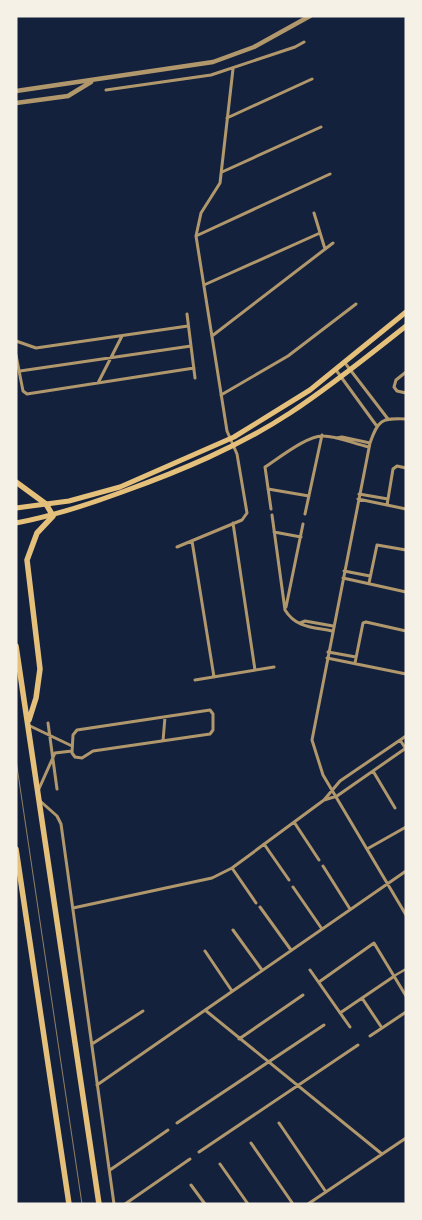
<svg xmlns="http://www.w3.org/2000/svg" width="422" height="1220" font-family="Signika,sans-serif">
  <style>
    .lines { fill: none; stroke-linecap: round; stroke-linejoin: round }
    .pedestrian { stroke: #b1986c; stroke-width: 2.5 }
    .minor { stroke: #b1986c; stroke-width: 3 }
    .tertiary { stroke: #b1986c; stroke-width: 4.5 }
    .secondary { stroke: #e5c07b; stroke-width: 5 }
    .primary { stroke: #e5c07b; stroke-width: 5.5 }
    .tram { stroke: #918062; stroke-width: 1 }
  </style>
  <rect width="100%" height="100%" fill="#14213d"/>
  <g class="lines">
    <path class="pedestrian" d="M394,976L406,969"/>
    <path class="minor" d="M106,90L211,75L295,47L304,42
      M227,118L312,79
      M222,172L321,127
      M314,213L325,249
      M196,236L330,174
      M204,285L320,233
      M187,314L195,378
      M212,336L333,243
      M16,341L36,348L188,326
      M16,355L23,391L27,394L194,368
      M345,363L388,419
      M336,370L376,425
      M20,371L191,346
      M406,372L396,380L394,387L397,391L406,393
      M98,383L122,336
      M221,395L288,356L356,304
      M406,419C381,418 378,420 370,443L312,740L323,775L406,915
      M336,438L342,437L370,443
      M268,489L309,496
      M359,494L388,499
      M358,499L406,509
      M387,505L393,469L397,466L406,468
      M271,509L265,467C279,458 308,435 323,436C338,436 354,444 369,447
      M305,514L322,435
      M272,515L285,610C296,628 313,627 332,631
      M233,523L255,670
      M274,532L301,537
      M192,541L214,677
      M177,547L242,520L247,513L237,454L227,431L196,236L201,213L220,183L233,69
      M344,571L370,576
      M343,578L406,592
      M369,583L377,545L406,550
      M286,607L303,524
      M300,623L305,621L333,626
      M328,652L356,657
      M327,658L406,674
      M355,663L363,623L366,622L406,631
      M195,680L274,667
      M210,710L213,714V730L210,734L93,751L82,758L75,757L72,753L73,735L77,730Z
      M48,723L57,789
      M28,725L72,746
      M400,740L406,749
      M163,741L165,717
      M373,771L395,808
      M38,791L55,753L72,751
      M39,800L57,816L61,824L114,1204
      M324,800L337,796L406,748
      M294,822L319,860
      M264,844L289,880
      M367,849L406,827
      M323,866L350,909
      M232,868L256,903
      M293,887L322,929
      M260,907L291,950
      M73,908L212,878L232,868L324,800L340,781L406,736
      M233,930L262,970
      M205,951L232,991
      M310,970L350,1027
      M319,982L374,943L406,996
      M362,998L382,1028
      M205,1010L382,1154
      M340,1013L393,977
      M370,1036L406,1012
      M239,1039L303,995
      M92,1044L143,1011
      M97,1085L406,871
      M177,1123L324,1025
      M279,1123L326,1192
      M251,1143L293,1204
      M199,1152L358,1045
      M220,1164L248,1204
      M110,1170L168,1130
      M191,1185L205,1204
      M125,1204L190,1159
      M308,1204L406,1138"/>
    <path class="tertiary" d="M16,91L213,62L254,47L310,16
      M16,103L68,96L91,82"/>
    <path class="secondary" d="M16,508L69,501L120,487L234,437L310,390L406,312
      M16,523C53,516 87,505 122,492C180,471 238,447 290,413C331,386 368,356 406,326"/>
    <path class="primary" d="M16,482L46,504L53,516L37,533L27,560L40,669L36,698L29,720
      M16,646L99,1204
      M16,849L69,1204"/>
    <path class="tram" d="M16,760L82,1204"/>
  </g>
  <rect width="422" height="1220" fill="none" stroke="#f6f1e7" stroke-width="35"/>
</svg>
